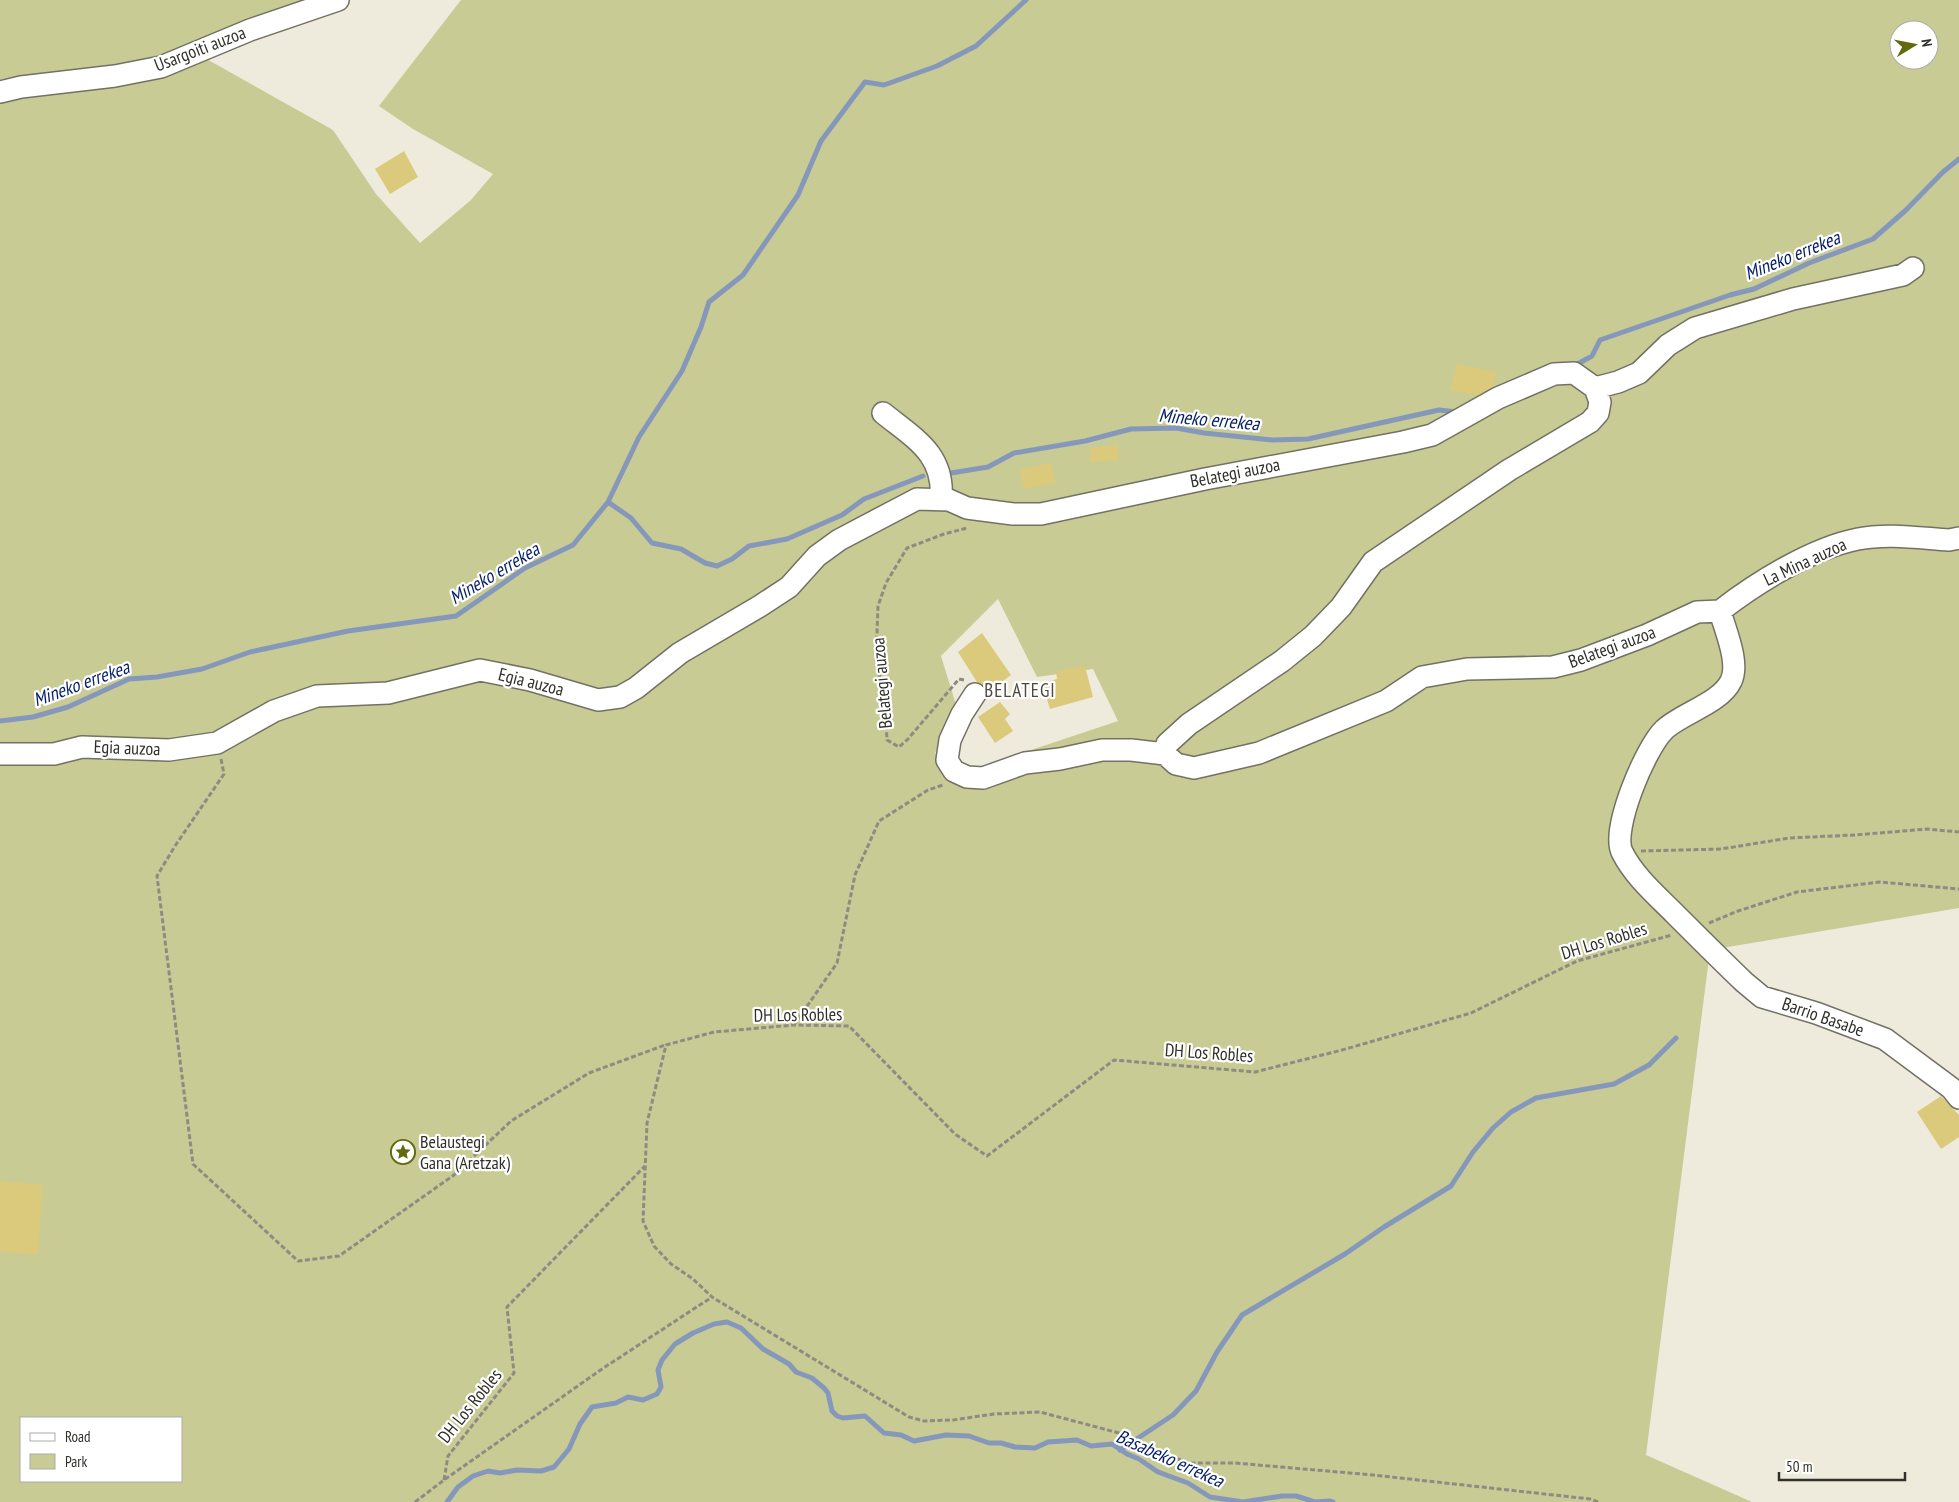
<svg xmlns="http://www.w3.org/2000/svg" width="1959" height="1502" font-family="'PT Sans Narrow',sans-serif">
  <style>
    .green { fill: #c8cb94; fill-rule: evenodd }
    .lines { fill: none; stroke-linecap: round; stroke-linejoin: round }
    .stream { stroke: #8598bb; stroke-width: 5 }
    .building { fill: #dbca7c }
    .minor-casing { stroke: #737164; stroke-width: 24 }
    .path { stroke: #8e8c82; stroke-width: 3; stroke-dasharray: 5 2.5; stroke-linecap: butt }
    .minor { stroke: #fff; stroke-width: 21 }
    .labels { text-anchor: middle; stroke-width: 4.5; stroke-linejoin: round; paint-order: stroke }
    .street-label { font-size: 18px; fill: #302f2a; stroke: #fff }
    .poi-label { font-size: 18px; fill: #302f2a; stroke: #fff; text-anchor: start }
    .water-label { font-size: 19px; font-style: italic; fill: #051f68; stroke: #fff }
    .neighbourhood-label { font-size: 19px; letter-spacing: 1px; fill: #4c4a3e; stroke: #fff }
  </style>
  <rect width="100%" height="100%" fill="#eeebdd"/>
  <path class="green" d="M0,0H311L203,57L333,130L376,194L420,243L471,200L493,174L413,129L379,106L461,0H1959V908L1710,950L1646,1455L1752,1502H0ZM1899,30H1929V60H1899ZM998,599L1037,677L1093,669L1118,721L959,774L935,753L957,708L941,656ZM21,1418H181V1481H21Z"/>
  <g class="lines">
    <path class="stream" d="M1572,367L1592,356L1600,340L1730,295L1754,289L1809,263L1873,239L1906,210L1943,172L1959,159
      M951,473L988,467L1014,453L1085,441L1131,429L1176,428L1204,433L1273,440L1308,439L1439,410L1457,412
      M608,502L631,518L652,543L681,549L705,563L717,566L732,559L749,546L787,539L842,515L864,499L923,476
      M0,721L33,717L68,707L129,679L157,677L202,669L250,652L348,631L456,616L525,568L573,545L608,502L639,437L682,371L701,327L709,302L743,275L798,195L821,141L865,82L884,85L937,66L976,46L1026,0
      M1120,1450L1173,1415L1196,1391L1217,1352L1242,1315L1345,1254L1384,1227L1451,1186L1473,1152L1493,1128L1511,1112L1536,1098L1614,1084L1649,1065L1676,1038
      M447,1502L458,1487L473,1476L488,1471L500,1473L517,1470L541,1471L554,1467L569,1449L580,1424L592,1407L616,1403L628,1397L643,1400L657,1394L661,1387L658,1370L662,1360L675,1344L693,1333L714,1324L727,1322L741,1328L763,1349L789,1364L796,1372L812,1378L824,1388L828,1393L832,1411L837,1416L843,1418L865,1416L884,1433L901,1435L914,1441L946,1435L969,1436L989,1443H1001L1015,1447L1035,1448L1048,1442L1077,1440L1091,1446L1112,1444L1127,1454L1139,1459L1158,1472L1188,1483L1210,1497L1243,1502L1282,1496H1296L1315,1502L1329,1501L1333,1502"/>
  </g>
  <path class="building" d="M404,151L418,177L390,194L375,169Z
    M1457,364L1496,372L1493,387L1478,395L1450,390Z
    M1118,445V460L1090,462V448Z
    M1051,463L1055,483L1024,489L1020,469Z
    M982,633L1011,675L987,693L986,688L977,682L958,652Z
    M1085,666L1093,697L1050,709L1042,683L1057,679L1056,671Z
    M1000,702L1010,714L1005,719L1013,731L995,743L978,717Z
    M1941,1096L1959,1115V1137L1941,1149L1917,1112Z
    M0,1181L43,1185L38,1255L0,1251Z"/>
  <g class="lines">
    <defs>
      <path id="minor" d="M0,92L21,87L115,76L161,67L250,30L338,0
        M1595,388L1618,382L1639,373L1668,345L1695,328L1793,299L1903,275L1913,268
        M883,413C915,439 945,454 941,500
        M1720,611C1725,630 1740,663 1731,681C1721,703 1680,714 1664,730C1646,747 1611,829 1622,852C1634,876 1655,894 1674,913C1697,936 1720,959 1744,982L1762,997L1816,1013L1885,1039L1951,1088L1959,1098
        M1720,611C1756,583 1812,548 1858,539C1887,533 1919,538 1949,540L1959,538
        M975,694L962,714L950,740L947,760L954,771L967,777L983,778L1025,763L1060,759L1102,750H1131L1165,754
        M0,754H54L82,747L169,750L217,743L274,711L317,696L388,693L480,670L530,680L598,700L620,697L636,688L680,653L760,606L789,587L817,556L839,540L917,499L949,500L967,508L1013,514H1041L1205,479L1403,442L1432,435L1498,398L1554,374L1574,373L1595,388L1600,402L1598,413L1590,422L1509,470L1373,562L1341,607L1313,636L1282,661L1189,724L1167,744L1165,754L1176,764L1194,768L1259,753L1386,701L1422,677L1467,669L1553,667L1581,660L1647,635L1697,612L1720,611"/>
    </defs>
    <use href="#minor" class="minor-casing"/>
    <path class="path" d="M964,680L959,679L908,739L899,747L887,740L885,700L876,660L878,606L886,583L907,548L944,534L967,528
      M221,759L224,774L175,846L157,876L193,1164L298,1261L339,1256L454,1175L511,1121L589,1073L665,1045
      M1641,851L1721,849L1789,838L1855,835L1927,829L1959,832
      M1709,923L1738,911L1797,892L1880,882L1959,889
      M794,1025L837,963L855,875L879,821L928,790L943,785
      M444,1480L448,1456L514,1373L507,1307L645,1166
      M415,1502L444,1480L602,1369L712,1297
      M1598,1502L1590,1499L1373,1475L1235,1463H1191L1158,1453L1119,1433L1040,1412L994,1414L953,1420L924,1421L909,1417L712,1297L693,1279L671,1264L654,1246L643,1221L647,1123L666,1045L714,1032L794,1025L849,1026L955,1134L987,1156L1114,1060L1255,1072L1342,1050L1471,1013L1577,961L1672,935"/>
    <use href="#minor" class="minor"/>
  </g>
  <defs>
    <symbol id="sight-ring" viewBox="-11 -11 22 22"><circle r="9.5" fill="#fff" stroke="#616a0e" stroke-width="1.5"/><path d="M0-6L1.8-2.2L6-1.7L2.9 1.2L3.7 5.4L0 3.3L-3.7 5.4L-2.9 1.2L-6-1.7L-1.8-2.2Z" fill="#616a0e"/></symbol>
  </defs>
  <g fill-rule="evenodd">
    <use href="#sight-ring" x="389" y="1138" width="28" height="28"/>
  </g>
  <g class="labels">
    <g class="street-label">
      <text transform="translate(200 49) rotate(-21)" y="6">Usargoiti auzoa</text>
      <text transform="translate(1235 473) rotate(-11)" y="6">Belategi auzoa</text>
      <text transform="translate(1805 562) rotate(-25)" y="6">La Mina auzoa</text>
      <text transform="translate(1612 647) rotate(-20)" y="6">Belategi auzoa</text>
      <text transform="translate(531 682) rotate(14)" y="6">Egia auzoa</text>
      <text transform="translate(882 683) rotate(-95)" y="6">Belategi auzoa</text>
      <text transform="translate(127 748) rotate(2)" y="6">Egia auzoa</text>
      <text transform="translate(1604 941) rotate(-17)" y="6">DH Los Robles</text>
      <text transform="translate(798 1015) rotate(-1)" y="6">DH Los Robles</text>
      <text transform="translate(1823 1017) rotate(19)" y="6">Barrio Basabe</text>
      <text transform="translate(1209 1053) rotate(4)" y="6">DH Los Robles</text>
      <text transform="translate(470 1406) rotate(-51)" y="6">DH Los Robles</text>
    </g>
    <g class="poi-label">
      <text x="420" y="1148">Belaustegi<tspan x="420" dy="21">Gana (Aretzak)</tspan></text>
    </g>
    <g class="water-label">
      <text transform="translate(1792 255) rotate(-22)" y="7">Mineko errekea</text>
      <text transform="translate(1209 419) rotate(5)" y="7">Mineko errekea</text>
      <text transform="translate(494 573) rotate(-31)" y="7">Mineko errekea</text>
      <text transform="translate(81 683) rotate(-20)" y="7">Mineko errekea</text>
      <text transform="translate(1170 1458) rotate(24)" y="7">Basabeko errekea</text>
    </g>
    <g class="neighbourhood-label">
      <text x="1020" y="697">BELATEGI</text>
    </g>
  </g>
  <rect x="20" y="1417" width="162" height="65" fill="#ffffff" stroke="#acacaa"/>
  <rect x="30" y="1433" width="25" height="8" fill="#ffffff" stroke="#acacaa"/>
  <text x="65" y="1442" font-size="15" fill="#302f2a">Road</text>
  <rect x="30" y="1454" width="25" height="15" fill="#c8cb94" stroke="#acacaa"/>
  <text x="65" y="1467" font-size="15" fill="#302f2a">Park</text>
  <g transform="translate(1914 45) rotate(80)"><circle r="24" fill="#ffffff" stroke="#acacaa"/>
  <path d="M0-4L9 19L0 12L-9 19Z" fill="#616a0e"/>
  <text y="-8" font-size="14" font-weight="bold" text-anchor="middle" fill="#302f2a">N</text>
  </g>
  <path d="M1779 1472v8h126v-8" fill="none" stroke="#302f2a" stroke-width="2.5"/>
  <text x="1786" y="1472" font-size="15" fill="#302f2a" stroke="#ffffff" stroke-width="4" paint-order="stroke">50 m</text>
</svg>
